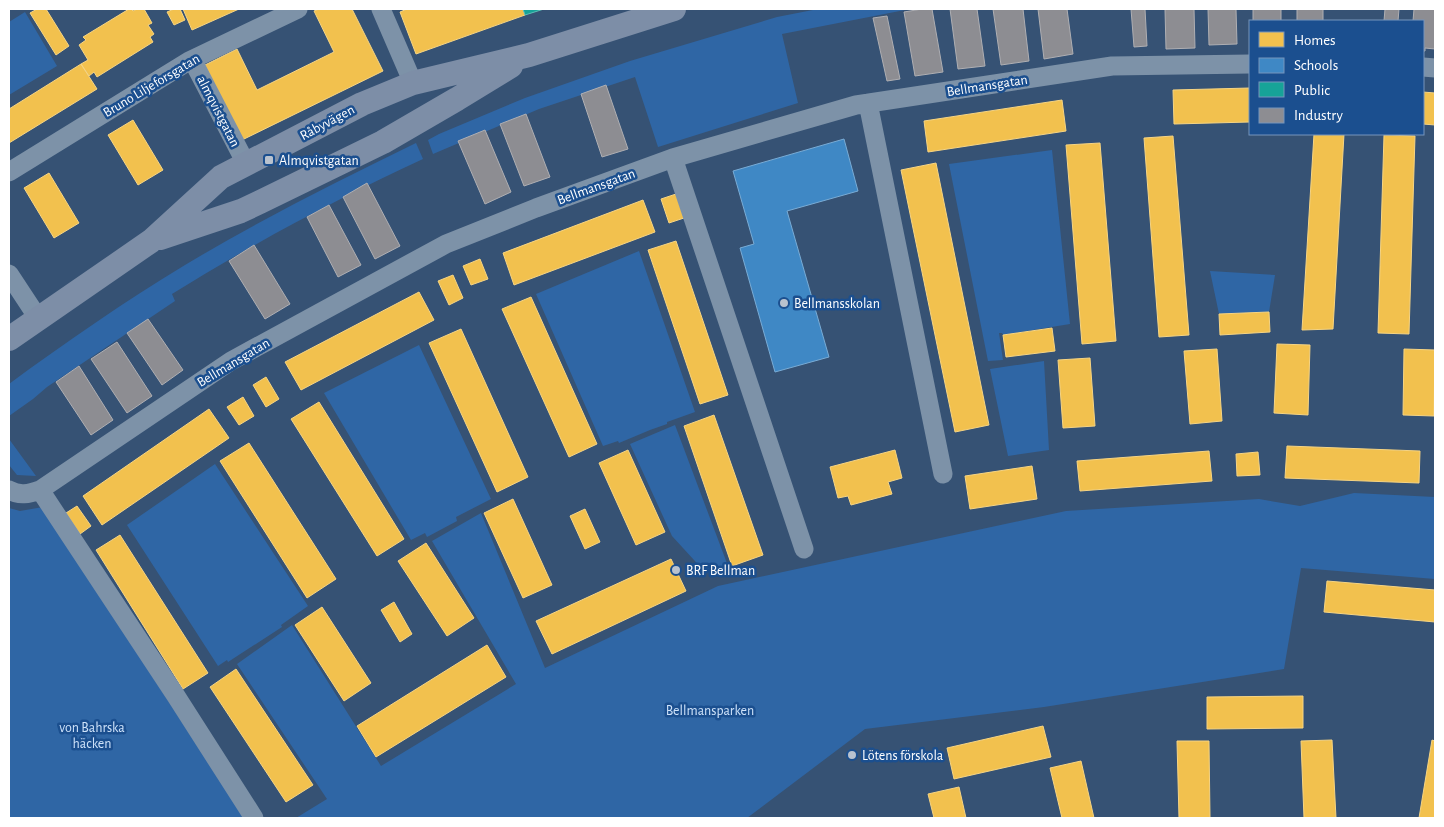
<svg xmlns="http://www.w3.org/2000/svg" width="1444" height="827" font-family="'Alegreya Sans',sans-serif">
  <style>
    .green { fill: #2f66a5 }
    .homes { fill: #f2c14e; stroke: #f6d483 }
    .schools { fill: #3f88c5; stroke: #79acd6 }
    .public { fill: #17a398; stroke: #5dbfb7 }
    .industry { fill: #8d8d92; stroke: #afafb3 }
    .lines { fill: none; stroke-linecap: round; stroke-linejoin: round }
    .minor { stroke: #7d92a8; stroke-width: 19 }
    .major { stroke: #7d8ea7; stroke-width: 24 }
    .poi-dot { fill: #b9c2ce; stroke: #1b4f8f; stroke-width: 2 }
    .labels { text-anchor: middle; stroke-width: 5; stroke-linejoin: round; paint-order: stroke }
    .street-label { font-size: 14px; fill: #fff; stroke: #1b4f8f }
    .poi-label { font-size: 14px; fill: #fff; stroke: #1b4f8f; text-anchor: start }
    .park-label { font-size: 14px; fill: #cfe3fa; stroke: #1b4f8f }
  </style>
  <rect width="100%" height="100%" fill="#365274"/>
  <path class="green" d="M818,9H910L782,34L798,103L658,147L635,77L539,109L433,154L428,140L439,134L525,98L630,61L777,17Z
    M25,12L57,66L9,95V22Z
    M416,143L423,159C337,199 252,244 172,294L175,301L47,387L33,399L9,416V384C66,342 124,302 185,265C260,220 338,181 416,143Z
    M1052,150L1070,324L1003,335L1002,333H999L1003,360L988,361L949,164Z
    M639,251L695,412L667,422V424L650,430L619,443L618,441L603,446L536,294Z
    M1210,271L1275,275L1269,312L1219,314Z
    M419,345L491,499L456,517L457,521L427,537L425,533L411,540L324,393Z
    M1044,361L1049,450L1008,456L990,369Z
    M675,425L728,566L705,572L672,536L630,444Z
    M9,439L36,476L17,475L9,465Z
    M215,464L308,606L281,625L282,627L228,662L227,660L218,666L127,525Z
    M1354,493L1435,497V579L1301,568L1284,669L1044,707L865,729L747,818H296L327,799L237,664L292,625L381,766L516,684L432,541L481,513L545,668L718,586L1066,511L1259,499L1300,506Z
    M43,507L244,818H9V508L20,511Z"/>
  <path class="homes" d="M37,9H46L69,46L56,55L30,13Z
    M129,9H131L133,11L137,9H144L152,23L148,25L154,34L150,37L153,42L97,77L94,72L89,76L81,64L88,60L79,45L86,40L83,37Z
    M174,9H180L185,20L174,25L167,12Z
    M183,9H239L192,30Z
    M319,9H352L383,71L242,140L205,65L237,49L257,90L334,52L314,11Z
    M407,9H523L525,15L416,54L400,12Z
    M81,64L97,89L9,143V109Z
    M1250,88V122L1174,124L1173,90Z
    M1423,92L1435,93V125L1423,124Z
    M1062,100L1066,131L928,152L924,121Z
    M133,120L163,170L138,185L108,135Z
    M1314,134H1344L1333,329L1302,330Z
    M1384,135L1415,136L1409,334L1378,333Z
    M1173,136L1189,335L1159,337L1144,138Z
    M1100,143L1116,341L1082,344L1066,145Z
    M936,163L989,425L955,432L901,170Z
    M49,173L79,223L54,238L24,188Z
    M676,194L684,218L669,223L661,199Z
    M643,200L655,232L514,285L503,253Z
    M676,241L728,395L700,404L648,250Z
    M480,259L488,279L471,285L463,266Z
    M453,275L463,298L449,305L438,281Z
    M419,292L434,320L301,390L285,362Z
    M531,297L597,444L569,457L502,309Z
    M1269,312L1270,332L1220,335L1219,314Z
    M1052,328L1055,351L1006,357L1003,335Z
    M461,329L528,477L497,492L429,343Z
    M1277,344L1310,345L1308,415L1274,413Z
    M1217,349L1222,421L1190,424L1184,351Z
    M1404,349L1435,350L1434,416L1403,415Z
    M1090,358L1095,426L1063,428L1058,360Z
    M266,377L279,399L266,407L253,385Z
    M243,397L254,416L239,425L227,407Z
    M319,402L404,539L377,556L291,419Z
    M209,409L229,438L102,525L83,496Z
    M714,415L763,555L732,566L684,426Z
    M249,443L336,579L307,598L220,461Z
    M1287,446L1420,451L1419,483L1285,478Z
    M628,450L665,532L636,545L599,463Z
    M895,450L902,478L888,482L892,494L851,505L848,496L838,498L830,467Z
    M1209,451L1212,481L1080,491L1077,461Z
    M1258,452L1260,475L1237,476L1236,454Z
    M1032,466L1037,499L970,509L965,476Z
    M513,499L552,585L523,598L484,513Z
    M77,506L91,526L80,534L66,513Z
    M585,509L600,542L585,549L570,516Z
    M120,535L208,673L183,689L96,550Z
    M426,543L474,618L447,636L398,561Z
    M671,559L686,591L552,654L536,621Z
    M1327,581L1435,590V622L1324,612Z
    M394,602L412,634L400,642L381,610Z
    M322,607L371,683L344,701L295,625Z
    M487,645L506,677L376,757L357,726Z
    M236,669L313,785L286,802L210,687Z
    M1303,696V728L1207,729V697Z
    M1043,726L1051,757L954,779L947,748Z
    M1332,740L1336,818H1304L1301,741Z
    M1432,740L1435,741V818H1419Z
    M1177,741H1209L1210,818H1179Z
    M1081,761L1094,818H1062L1050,768Z
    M959,787L966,818H934L928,794Z"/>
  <path class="schools" d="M844,139L858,191L787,211L829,357L775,372L740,248L754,244L733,171Z"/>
  <path class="public" d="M523,9H544L525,15Z"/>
  <path class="industry" d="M922,9H932L943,72L915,76L904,12Z
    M950,9H977L985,66L958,69Z
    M993,9H1023L1029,61L1001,65Z
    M1038,9H1067L1073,54L1044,59Z
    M1131,9H1145L1147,46L1134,47Z
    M1165,9H1194L1195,48L1166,49Z
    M1208,9H1236L1237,44L1209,45Z
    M1253,9H1281V21H1253Z
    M1297,9H1323V21H1297Z
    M1385,9H1399L1398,21H1384Z
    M1414,9H1435V49L1425,48V51H1423V21H1413Z
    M887,16L900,79L887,81L873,18Z
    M606,85L628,149L602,157L581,94Z
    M526,114L550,177L524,186L500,124Z
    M485,130L511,192L485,204L458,141Z
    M367,183L400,246L375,259L343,197Z
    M329,205L361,265L338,277L307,217Z
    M254,245L290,304L265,319L229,261Z
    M148,319L183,370L162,385L127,333Z
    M117,342L152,396L127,413L91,359Z
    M79,366L113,420L91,435L56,382Z"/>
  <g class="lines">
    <path class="minor" d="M381,9L413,83
      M1423,67L1435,68
      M197,69L241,154
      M868,103L943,474
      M673,158L804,549
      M9,172L189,61L298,9
      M9,274L38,318
      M9,490C19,496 29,494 40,490L231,361L446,244L536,208L673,158L856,105L1112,66L1250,64
      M40,490L176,696L254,818"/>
    <path class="major" d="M160,238L241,211L260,202L383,142L457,99L511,66
      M9,339L151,241L221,177L362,104L413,83L529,55L674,9"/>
  </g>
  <g class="poi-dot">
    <rect x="264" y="155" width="10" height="10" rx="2.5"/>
    <circle cx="784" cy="303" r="5"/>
    <circle cx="676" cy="570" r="5"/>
    <circle cx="852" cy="755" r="5"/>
  </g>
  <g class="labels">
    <g class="street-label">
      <text transform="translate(151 85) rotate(-31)" y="5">Bruno Liljeforsgatan</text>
      <text transform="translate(987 85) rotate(-9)" y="5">Bellmansgatan</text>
      <text transform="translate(219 111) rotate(63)" y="5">almqvistgatan</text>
      <text transform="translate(327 122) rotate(-28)" y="5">Råbyvägen</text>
      <text transform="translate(596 186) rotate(-20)" y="5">Bellmansgatan</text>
      <text transform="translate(233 362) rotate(-31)" y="5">Bellmansgatan</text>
    </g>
    <g class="poi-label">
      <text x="279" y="165">Almqvistgatan</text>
      <text x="794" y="308">Bellmansskolan</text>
      <text x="686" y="575">BRF Bellman</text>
      <text x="862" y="760">Lötens förskola</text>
    </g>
    <g class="park-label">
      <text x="710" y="715">Bellmansparken</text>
      <text x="92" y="732">von Bahrska<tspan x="92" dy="16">häcken</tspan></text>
    </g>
  </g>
  <rect width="1444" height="827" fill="none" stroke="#ffffff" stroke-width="20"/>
  <rect x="1249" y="20" width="175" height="115" fill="#1b4f8f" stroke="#7695bc"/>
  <rect x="1259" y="32" width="25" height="15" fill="#f2c14e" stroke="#7695bc"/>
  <text x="1294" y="45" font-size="15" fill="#ffffff">Homes</text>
  <rect x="1259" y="58" width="25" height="15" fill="#3f88c5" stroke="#7695bc"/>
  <text x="1294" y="70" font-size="15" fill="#ffffff">Schools</text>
  <rect x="1259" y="82" width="25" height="15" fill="#17a398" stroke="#7695bc"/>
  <text x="1294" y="95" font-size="15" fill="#ffffff">Public</text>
  <rect x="1259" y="108" width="25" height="15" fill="#8d8d92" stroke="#7695bc"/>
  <text x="1294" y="120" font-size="15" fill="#ffffff">Industry</text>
</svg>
